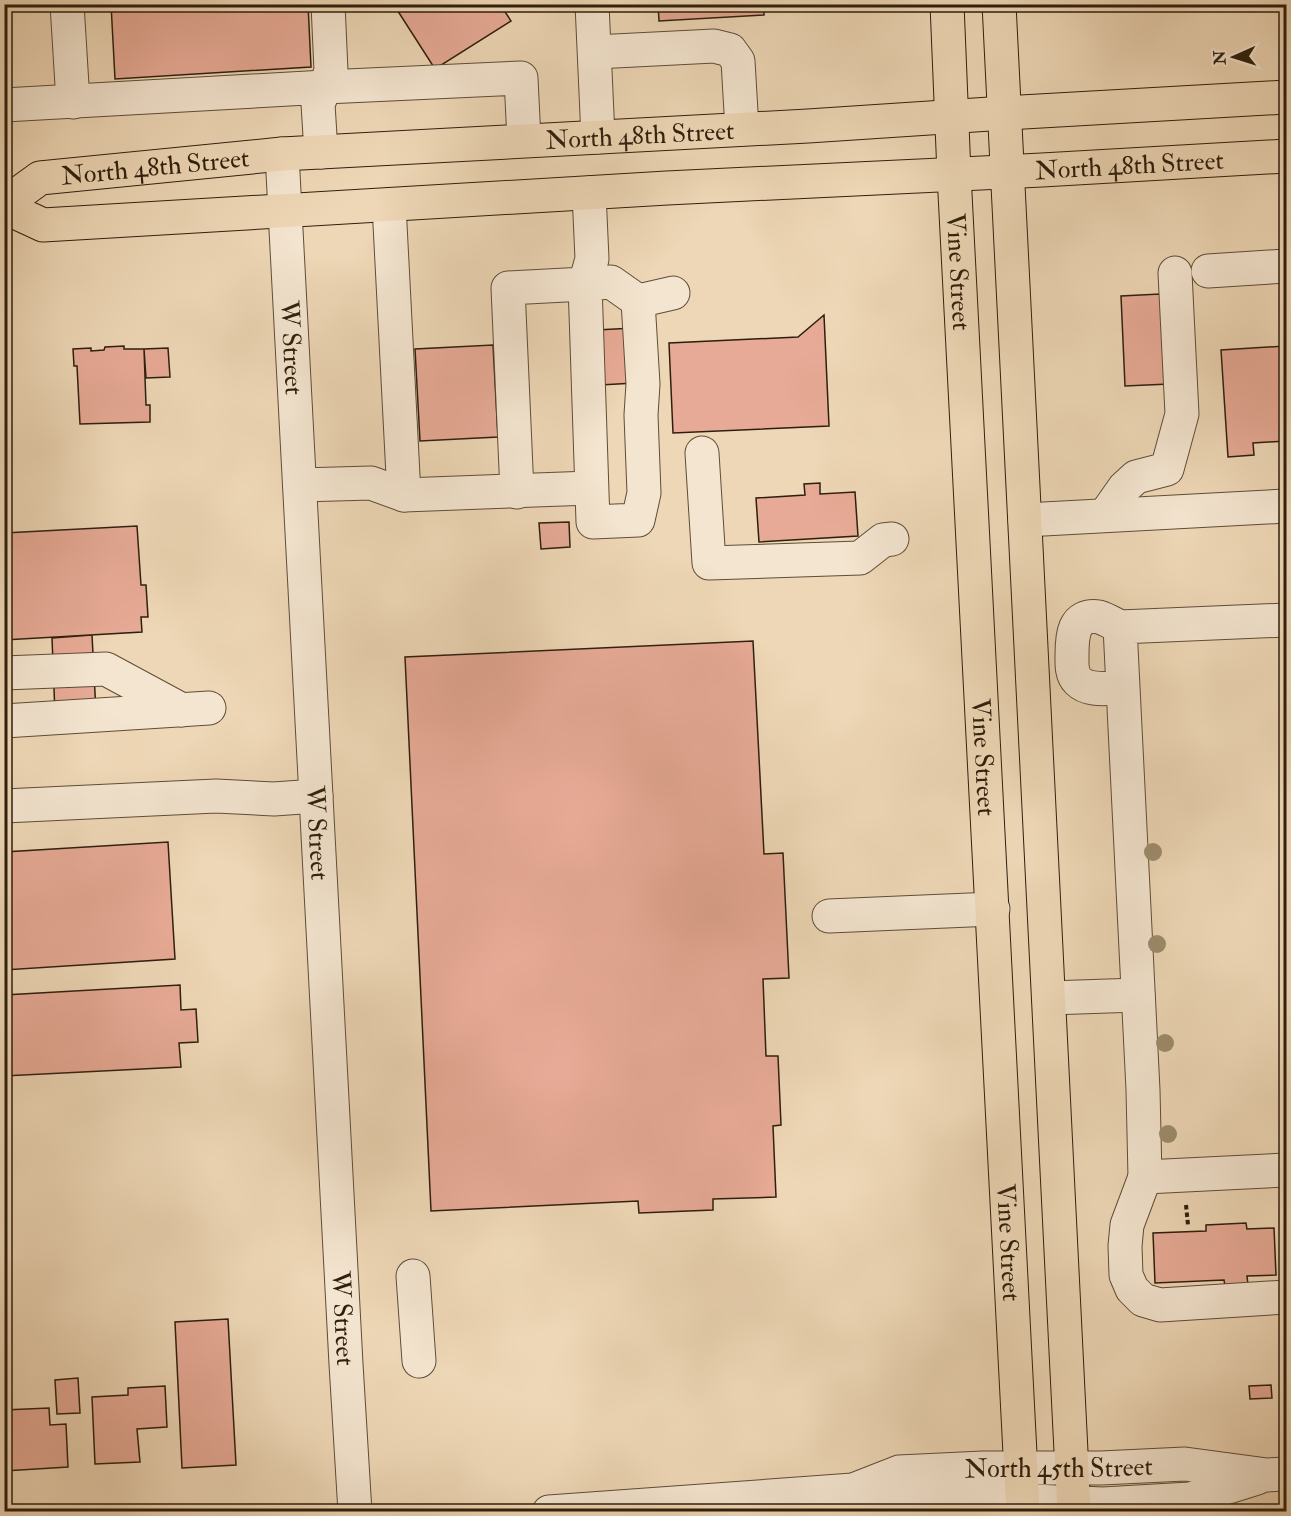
<svg xmlns="http://www.w3.org/2000/svg" width="1291" height="1516" font-family="'IM FELL Double Pica',serif">
  <style>
    .building { fill: #e7aa96; stroke: #2e1f0d; stroke-width: 1.5 }
    .lines { fill: none; stroke-linecap: round; stroke-linejoin: round }
    .minor-casing { stroke: #5e4d37; stroke-width: 35 }
    .major-casing { stroke: #2e1f0d; stroke-width: 35 }
    .path { stroke: #2e1f0d; stroke-width: 4; stroke-dasharray: 4.5 3; stroke-linecap: butt }
    .minor { stroke: #f4e5d0; stroke-width: 33 }
    .major { stroke: #eed7b6; stroke-width: 33 }
    .tree { fill: #9d8c6d }
    .labels { text-anchor: middle; stroke-width: 5; stroke-linejoin: round; paint-order: stroke }
    .street-label { font-size: 26px; fill: #2e1f0d; stroke: #f4e5d0 }
  </style>
  <rect width="100%" height="100%" fill="#eed7b6"/>
  <filter id="stains"><feTurbulence type="fractalNoise" baseFrequency=".00333" numOctaves="4"/><feColorMatrix values="0 0 0 0 .2 0 0 0 0 .09 0 0 0 0 .02 0 0 0 .5 -.17"/></filter>
  <radialGradient id="worn" r=".72"><stop offset=".6" stop-color="#630" stop-opacity="0"/><stop offset="1" stop-color="#630" stop-opacity=".3"/></radialGradient>
  <path class="building" d="M111,4H308L311,67L115,79Z
    M395,4H500L511,21L435,69L394,5Z
    M658,4H764V15L659,21Z
    M1160,294L1169,384L1125,386L1121,296Z
    M824,315L829,426L673,433L669,343L798,337Z
    M633,328L635,383L600,385L597,330Z
    M493,345L498,437L420,441L415,349Z
    M124,346V349H144L146,405H150V422L80,424L77,366H74L73,349L91,348V351L104,350L105,347Z
    M1286,346V441L1253,443L1254,455L1228,457L1221,350Z
    M168,348L170,377L146,378L144,349Z
    M820,483V494L855,492L858,536L759,542L756,498L805,495L804,484Z
    M569,522L570,547L541,549L539,523Z
    M137,526L141,585H146L148,617H141L142,632L4,640V533Z
    M92,635L96,712L55,714L52,638Z
    M753,641L764,854L783,853L789,978L763,979L766,1056H778L781,1125L773,1126L776,1197L713,1199V1210L639,1213L638,1201L431,1211L405,657Z
    M168,842L175,959L4,970V852Z
    M180,985L181,1010L196,1009L198,1042L179,1043L181,1067L4,1076V995Z
    M1246,1223L1247,1229L1274,1228L1276,1275L1247,1276L1248,1285L1225,1286L1224,1280L1155,1283L1153,1233L1206,1231V1225Z
    M228,1319L236,1465L182,1468L175,1322Z
    M78,1378L80,1413L57,1414L55,1380Z
    M1271,1385L1272,1398L1250,1399L1249,1386Z
    M165,1386L167,1427L137,1429L140,1462L95,1464L92,1397L128,1395V1388Z
    M49,1408L50,1425L66,1424L68,1467L4,1471V1410Z"/>
  <g class="lines">
    <defs>
      <g id="minor">
        <path d="M67,4L73,102"/>
        <path d="M328,4L331,71L325,87L521,78L524,140"/>
        <path d="M592,4L598,137"/>
        <path d="M595,52L714,46L730,50L738,61L742,129"/>
        <path d="M4,105L325,87L318,104L321,152"/>
        <path id="s1" d="M282,154L346,1364L355,1512"/>
        <path d="M389,205L404,495"/>
        <path d="M1208,271L1286,266"/>
        <path d="M611,282L638,301L643,384L641,415L644,493L638,520L593,522L585,284Z"/>
        <path d="M638,301L673,293"/>
        <path d="M702,453L709,563L860,558L883,540L892,539"/>
        <path d="M300,485L371,483L404,495L591,488"/>
        <path d="M517,492L508,288L585,284L592,259L589,193"/>
        <path d="M1105,515L1124,488L1136,477L1167,469L1182,414L1175,273"/>
        <path d="M1025,520L1286,506"/>
        <path d="M1286,620L1120,627L1143,1090L1145,1177L1286,1170"/>
        <path d="M1120,627C1114,624 1106,619 1099,617C1073,613 1072,636 1072,655C1072,663 1071,674 1078,681C1089,692 1108,688 1122,688"/>
        <path d="M4,673L106,669L182,710"/>
        <path d="M4,721L209,708"/>
        <path d="M4,806L216,796L274,799L316,796"/>
        <path d="M829,916L993,909"/>
        <path d="M1049,998L1138,995"/>
        <path d="M1145,1177L1127,1225L1125,1246L1126,1275L1132,1289L1143,1300L1160,1305L1286,1297"/>
        <path d="M413,1276L419,1361"/>
        <path d="M853,1490L901,1503L985,1499L1103,1504L1190,1499L1257,1478"/>
        <path id="s2" d="M549,1512L853,1490L899,1472L983,1468H1101L1185,1464L1267,1475L1286,1474"/>
      </g>
      <g id="major">
        <path id="s3" d="M947,4L954,174L1023,1512"/>
        <path d="M999,4L1074,1512"/>
        <path id="s4" d="M4,204L40,178L282,154L808,126L1005,113L1286,97"/>
        <path id="s5" d="M4,207L43,225L667,188L1042,170L1286,156"/>
      </g>
    </defs>
    <use href="#minor" class="minor-casing"/>
    <use href="#major" class="major-casing"/>
    <path class="path" d="M1186,1205L1188,1225"/>
    <use href="#minor" class="minor"/>
    <use href="#major" class="major"/>
  </g>
  <g class="tree">
    <circle cx="1153" cy="852" r="9"/>
    <circle cx="1157" cy="944" r="9"/>
    <circle cx="1165" cy="1043" r="9"/>
    <circle cx="1168" cy="1134" r="9"/>
  </g>
  <g class="labels">
    <g class="street-label">
      <text dy="9" stroke="none"><textPath href="#s4" startOffset="646">North 48th Street</textPath></text>
      <text dy="9" stroke="none"><textPath href="#s5" startOffset="1131">North 48th Street</textPath></text>
      <text dy="9" stroke="none"><textPath href="#s4" startOffset="160">North 48th Street</textPath></text>
      <text dy="9" stroke="none"><textPath href="#s3" startOffset="268">Vine Street</textPath></text>
      <text dy="9" stroke="none"><textPath href="#s1" startOffset="194">W Street</textPath></text>
      <text dy="9" stroke="none"><textPath href="#s3" startOffset="754">Vine Street</textPath></text>
      <text dy="9" stroke="none"><textPath href="#s1" startOffset="680">W Street</textPath></text>
      <text dy="9" stroke="none"><textPath href="#s3" startOffset="1240">Vine Street</textPath></text>
      <text dy="9" stroke="none"><textPath href="#s1" startOffset="1166">W Street</textPath></text>
      <text dy="9" stroke="none"><textPath href="#s2" startOffset="514">North 45th Street</textPath></text>
    </g>
  </g>
  <rect width="1291" height="1516" fill="none" stroke="#eed7b6" stroke-width="24"/>
  <rect x="6" y="6" width="1279" height="1504" fill="none" stroke="#2e1f0d" stroke-width="3"/>
  <rect x="12" y="12" width="1267" height="1492" fill="none" stroke="#2e1f0d" stroke-width="1.5"/>
  <g transform="translate(1234 57) rotate(267)" stroke="#f4e5d0" stroke-width="4.5" paint-order="stroke">
  <path d="M0-4.5L10 22L0 15L-10 22Z" fill="#2e1f0d"/>
  <text y="-9" font-size="16" font-weight="bold" text-anchor="middle" fill="#2e1f0d">N</text>
  </g>
  <rect width="100%" height="100%" filter="url(#stains)"/>
  <rect width="100%" height="100%" fill="url(#worn)"/>
</svg>
